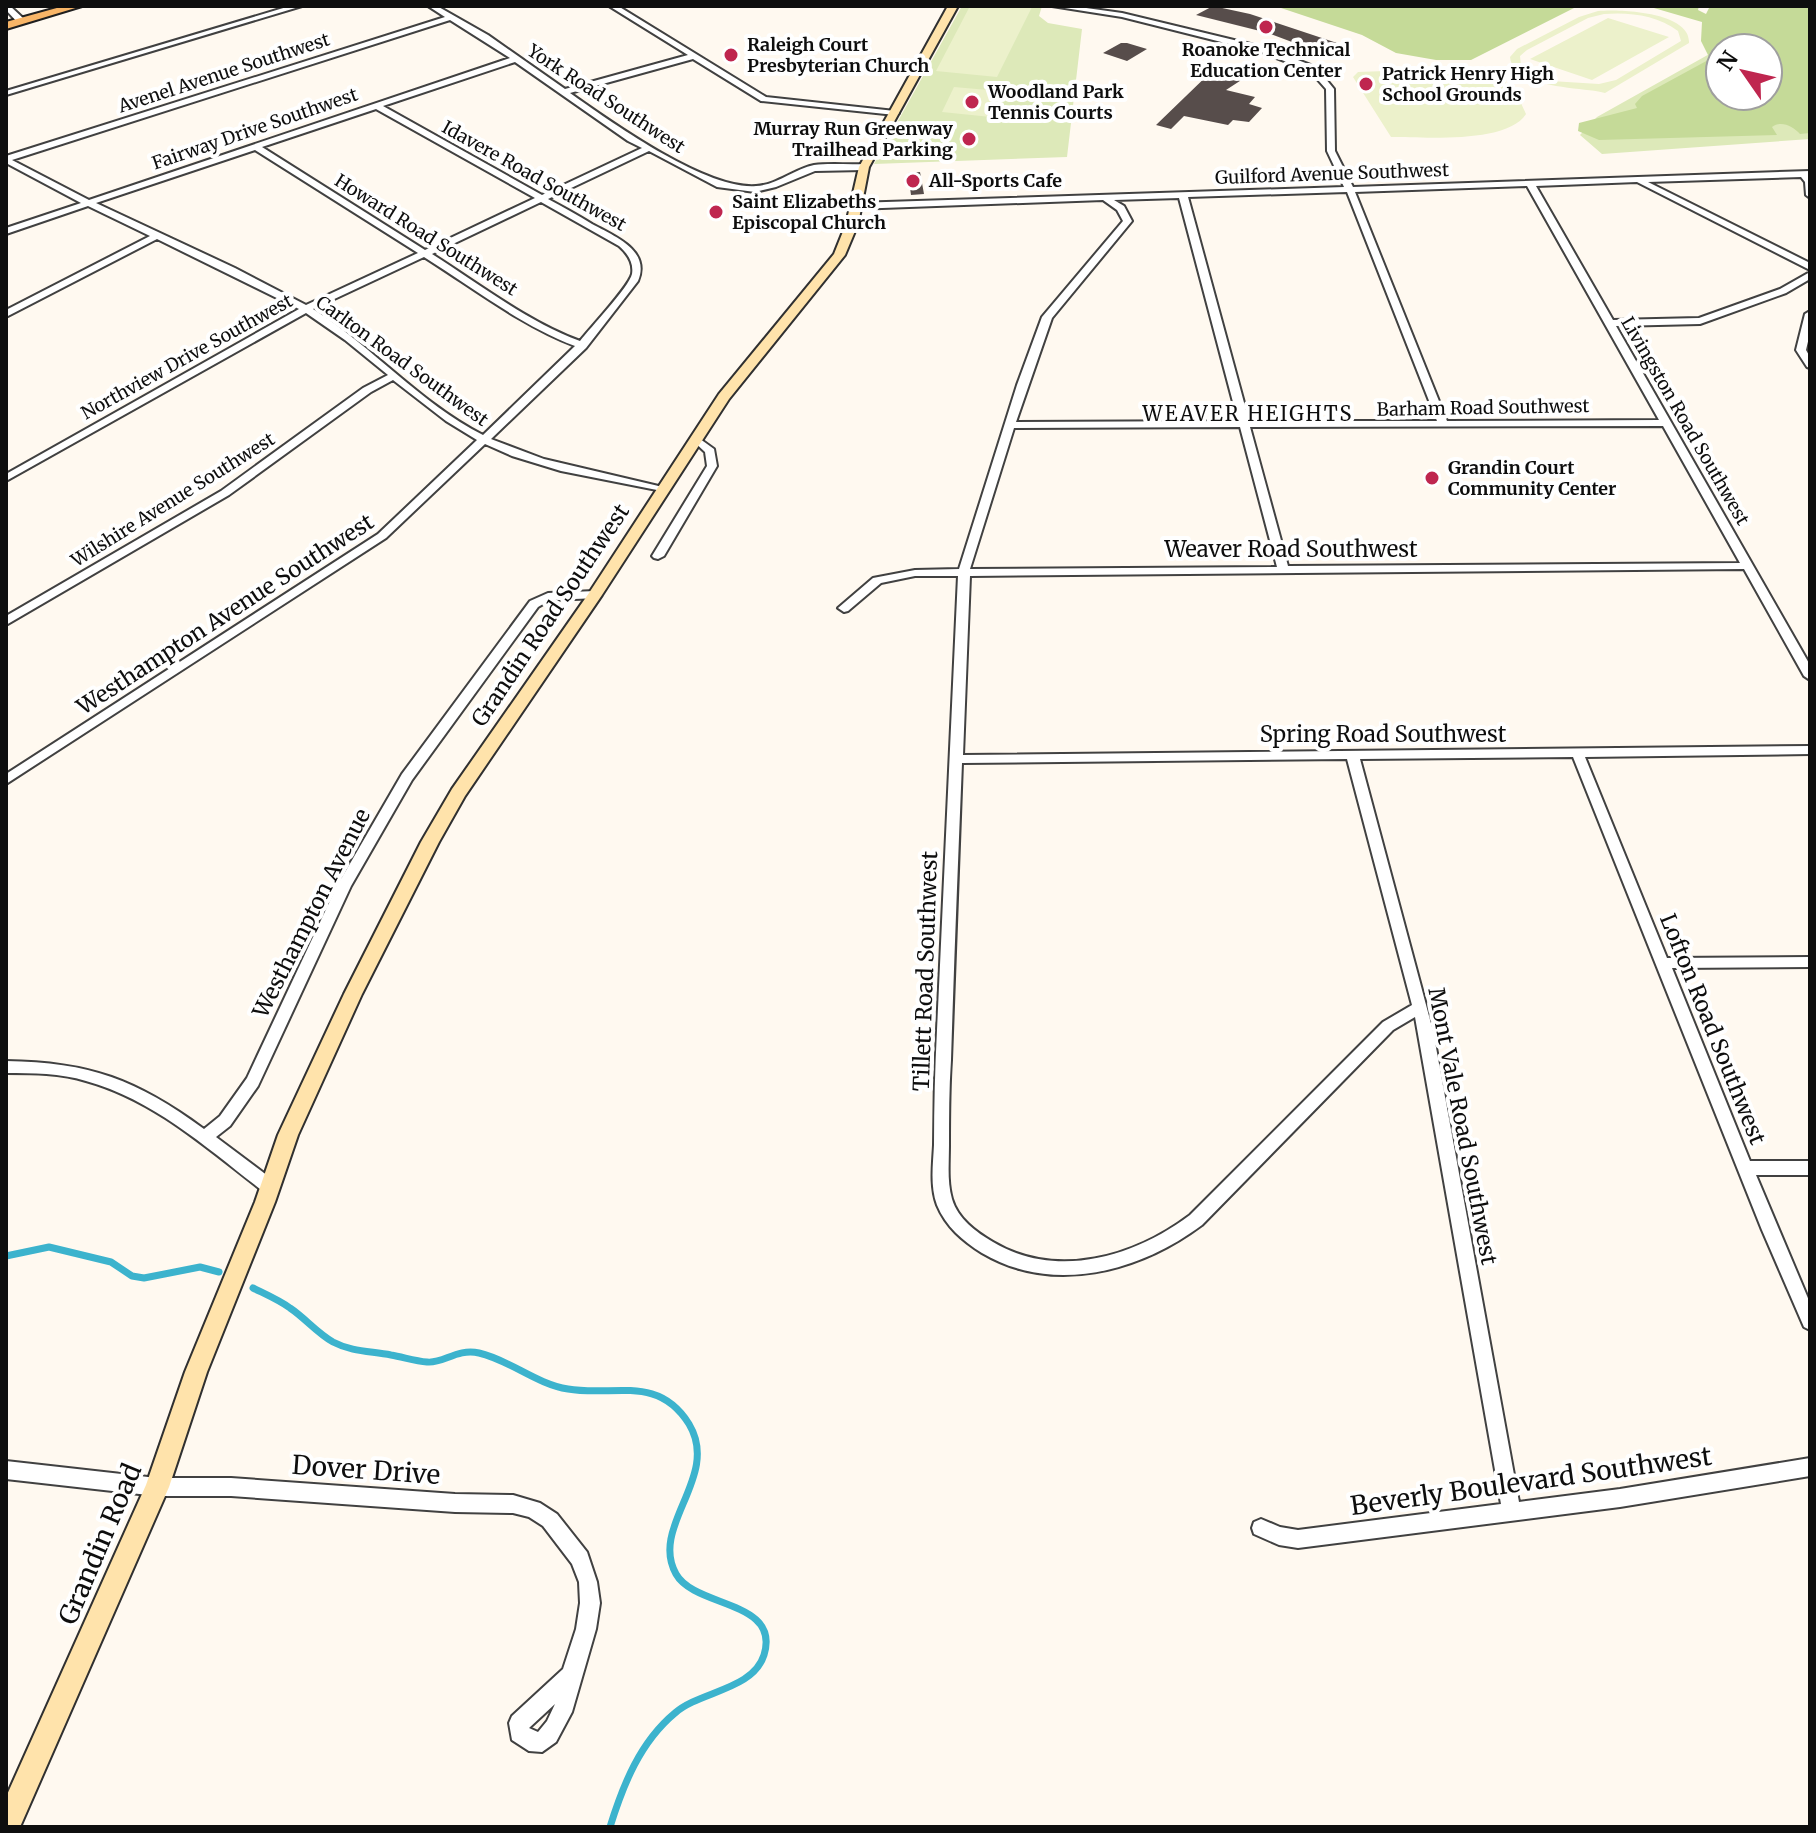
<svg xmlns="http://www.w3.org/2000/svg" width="1816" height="1833" font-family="Merriweather,serif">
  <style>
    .green { fill: #dde9b9; fill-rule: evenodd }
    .forest { fill: #c5da98; fill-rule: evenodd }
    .pitch { fill: #ecf1cb; fill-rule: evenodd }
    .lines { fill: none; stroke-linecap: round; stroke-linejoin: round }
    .stream { stroke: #3cb3cd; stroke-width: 7 }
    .building { fill: #574d4b }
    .street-casing { stroke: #414141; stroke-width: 4 }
    .secondary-casing { stroke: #303030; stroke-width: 4 }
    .primary-casing { stroke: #1f1f1f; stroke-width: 4 }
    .street { fill: #fff; fill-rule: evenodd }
    .secondary { fill: #ffe3ab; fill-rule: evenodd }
    .primary { fill: #f8b567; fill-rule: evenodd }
    .poi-dot { fill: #bf264f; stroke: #fff; stroke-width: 3 }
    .labels { text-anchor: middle; stroke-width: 8; stroke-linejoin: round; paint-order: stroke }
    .far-poi-label { font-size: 18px; font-weight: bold; fill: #0e0e0e; stroke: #fff; text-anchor: start }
    .far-street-label { font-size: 18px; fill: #0e0e0e; stroke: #fff }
    .far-neighbourhood-label { font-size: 20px; letter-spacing: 2px; fill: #0e0e0e; stroke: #fff }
    .street-label { font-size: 22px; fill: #0e0e0e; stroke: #fff }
    .near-street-label { font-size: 26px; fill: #0e0e0e; stroke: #fff }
  </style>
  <rect width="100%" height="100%" fill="#fff9f0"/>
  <path class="green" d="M962,6H1042L1039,16L1048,23L1082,29L1067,157L874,164Z
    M1810,6V139L1602,154L1580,135L1597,117L1713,52L1705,20ZM1720,48H1768V96H1720Z"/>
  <path class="forest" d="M1275,6H1578L1471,60H1436L1396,53L1362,35Z
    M1647,6H1699L1698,10L1706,14L1710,6H1810V133L1800,134C1793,126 1781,120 1772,127L1777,135L1599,140L1578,131L1579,123L1637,108L1635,104L1642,96L1710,59L1701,41L1702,22ZM1720,48H1768V96H1720Z"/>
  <path class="pitch" d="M970,6L1032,7L997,77L936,71Z
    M1598,11C1620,9 1691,12 1689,43L1605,93C1586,87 1513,90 1510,57L1517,49L1579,17ZM1604,14C1629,12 1657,15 1678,31L1681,41L1616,80L1599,84L1551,81L1535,75L1521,66L1520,56L1527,50L1588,18Z
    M1608,18L1669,37L1592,80L1530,59Z
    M1493,67L1519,99L1526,114C1507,144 1424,137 1391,137L1353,77L1358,72Z
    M954,87L999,91L1002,92L991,117L942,112Z"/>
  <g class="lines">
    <path class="stream" d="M6,1256L49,1247L111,1262L132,1276L144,1278L200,1267L219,1272
      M253,1288C265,1294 279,1300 290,1308C305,1318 317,1333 333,1342C352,1352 370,1351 391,1355C403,1357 415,1361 427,1362C443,1364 457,1348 479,1353C510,1360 536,1384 568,1389C613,1397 658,1374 689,1424C721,1477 649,1526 676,1574C695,1608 781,1600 764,1655C753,1690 700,1691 675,1713C640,1742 623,1785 610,1827"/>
  </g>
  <path class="building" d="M1213,6L1250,14L1337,43L1316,51L1268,33L1196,15Z
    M1121,43H1127L1147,49L1127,61L1103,53Z
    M1215,68L1246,77L1226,90L1255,97L1249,104L1262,108L1249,122L1233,120L1228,125L1184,116L1171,129L1156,125Z
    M920,172L924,194L911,195L908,173Z"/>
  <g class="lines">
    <defs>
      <path id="street" d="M6,6H10L24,19V23H18L6,10Z
        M290,6H302L6,95V91Z
        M428,6H437L488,35L565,89L688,55L609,6H618L766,97L895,111L899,113L895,115L761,101L693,59L570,93C611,122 706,190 756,186C777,185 794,169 814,165C830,163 848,165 864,164L868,167L864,170L815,171L776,187L755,192L717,187L649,151L548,199C563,207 578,215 592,224C614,236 651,250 638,281L586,348L491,439L544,459L667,488V492L561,471L512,456L485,444L386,538L6,784V774L378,534L477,440L446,421L393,380L371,392L229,495L6,625V616L221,491L363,388L388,375L345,340L306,313L6,481V474L299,309L157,239L6,317V310L150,236L88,206L6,234V228L81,203L6,163V156L445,17ZM450,20L510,58L89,200L12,160ZM515,62L628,141L642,148L542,195L383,106ZM376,109L535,198L425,250L262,147ZM255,150L418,253L306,305L235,268L96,203ZM541,202L619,246C627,253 634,262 632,274C629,287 590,328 580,341C528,322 478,283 432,254ZM424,257C473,288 522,326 575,346L483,435C420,403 373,347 313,309Z
        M1052,6H1072L1122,13L1267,48L1316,67L1334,89L1335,151L1353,187L1810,171V198L1806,195L1805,182L1801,177L1648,182L1810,263V270L1637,182L1536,186L1613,320L1699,318L1780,289L1810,272V279L1786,293L1700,324L1616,326L1810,665V680L1804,676L1744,569L970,576L963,755L1810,746V754L1585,757L1667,958L1810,957V967L1672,968L1750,1161H1810V1175H1756L1810,1303V1330L1804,1327L1762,1230L1573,757L1360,759L1433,1031L1519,1502L1620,1489L1810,1458V1476L1620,1507L1298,1548L1279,1545L1254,1534L1252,1528L1254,1522L1261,1519L1280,1527L1298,1530L1501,1504L1415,1017L1393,1030L1202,1225C1139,1272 1053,1295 982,1253C963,1241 946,1227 937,1205C930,1186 933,1165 934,1145C934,1107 935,1068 937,1030C944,879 951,727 958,576H915L881,583L848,611L844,612L838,608L873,578L915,570L959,569L1017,385L1042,317L1123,221L1117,210L1103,200L855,209L851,206L855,203L1344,187L1327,151L1326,89L1310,71L1261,52L1122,17ZM1527,186L1659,420L1447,421L1355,192ZM1347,192L1437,421H1249L1188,197ZM1179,198L1238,421L1016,422L1052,318L1132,221L1124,206L1114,200ZM1663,426L1740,563L1288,566L1250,427ZM1240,427L1277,567L970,569L1014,428ZM1347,759L1412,1005L1383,1022L1190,1215C1134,1257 1057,1280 993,1242C976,1232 958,1219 952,1199C947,1182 949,1163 949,1145C949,1117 949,1089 951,1060C954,961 958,862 962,763Z
        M1810,311V333L1806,350L1810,357V368L1807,367L1796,350L1805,314Z
        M696,436L714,449L717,466L664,556L658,559L654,558L652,556L707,466L705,452L691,439Z
        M595,591L601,595L599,598L550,600L538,607L412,780L351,886L258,1086L230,1126L216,1137L276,1182L278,1187L276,1192L270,1194L264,1192C209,1150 155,1100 86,1081C60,1073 33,1073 6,1073V1061C90,1062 137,1080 204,1129L220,1116L247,1078L337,886L402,774L530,601L548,593Z
        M6,1461L157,1478H231L455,1494L513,1495L540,1503L557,1514L587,1552L597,1582L600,1603L596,1629L572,1712L556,1742L542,1752L529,1751L512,1740L509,1723L512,1716L563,1669L576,1629L580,1603L579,1582L572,1564L543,1526L529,1517L513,1513L455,1512L231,1496H157L6,1479ZM555,1704L547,1721L538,1732L529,1728Z"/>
      <path id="secondary" d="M948,6H958L869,167L858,224L845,255L729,399L602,595L465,796L439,842L362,994L298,1135L275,1202L207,1372L169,1487L20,1827H6V1797L146,1485L185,1372L255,1202L278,1135L344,994L421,842L452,789L589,593L719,394L834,254L846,224L859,167Z"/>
      <path id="primary" d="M64,6H82L6,29V22Z"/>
    </defs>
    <use href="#street" class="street-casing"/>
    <use href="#secondary" class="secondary-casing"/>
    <use href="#primary" class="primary-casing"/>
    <use href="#street" class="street"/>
    <use href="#secondary" class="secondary"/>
    <use href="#primary" class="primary"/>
  </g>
  <g class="poi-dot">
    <circle cx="1266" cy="27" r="8"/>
    <circle cx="731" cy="55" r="8"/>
    <circle cx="1366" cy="84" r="8"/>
    <circle cx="972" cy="102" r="8"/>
    <circle cx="969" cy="139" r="8"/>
    <circle cx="913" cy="181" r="8"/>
    <circle cx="716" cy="212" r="8"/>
    <circle cx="1432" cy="478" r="8"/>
  </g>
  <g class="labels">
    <g class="far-poi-label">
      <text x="747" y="51">Raleigh Court<tspan x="747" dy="21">Presbyterian Church</tspan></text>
      <text x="1266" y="56" text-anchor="middle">Roanoke Technical<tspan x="1266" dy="21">Education Center</tspan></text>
      <text x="1382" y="80">Patrick Henry High<tspan x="1382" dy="21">School Grounds</tspan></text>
      <text x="988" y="98">Woodland Park<tspan x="988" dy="21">Tennis Courts</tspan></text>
      <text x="953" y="135" text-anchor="end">Murray Run Greenway<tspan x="953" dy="21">Trailhead Parking</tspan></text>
      <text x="929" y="187">All-Sports Cafe</text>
      <text x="732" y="208">Saint Elizabeths<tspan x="732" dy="21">Episcopal Church</tspan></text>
      <text x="1448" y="474">Grandin Court<tspan x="1448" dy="21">Community Center</tspan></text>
    </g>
    <g class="far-street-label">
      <text transform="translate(224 73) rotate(-18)" y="6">Avenel Avenue Southwest</text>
      <text transform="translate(606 99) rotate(33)" y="6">York Road Southwest</text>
      <text transform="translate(255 129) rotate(-19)" y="6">Fairway Drive Southwest</text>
      <text transform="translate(1332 174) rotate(-2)" y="6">Guilford Avenue Southwest</text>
      <text transform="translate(534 176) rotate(29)" y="6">Idavere Road Southwest</text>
      <text transform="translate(426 235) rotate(32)" y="6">Howard Road Southwest</text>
      <text transform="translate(187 357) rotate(-29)" y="6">Northview Drive Southwest</text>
      <text transform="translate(402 361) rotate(36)" y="6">Carlton Road Southwest</text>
      <text transform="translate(1483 408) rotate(-1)" y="6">Barham Road Southwest</text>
      <text transform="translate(1685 421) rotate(60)" y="6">Livingston Road Southwest</text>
      <text transform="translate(173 500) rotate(-32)" y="6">Wilshire Avenue Southwest</text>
    </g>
    <g class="far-neighbourhood-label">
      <text x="1248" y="421">WEAVER HEIGHTS</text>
    </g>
    <g class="street-label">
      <text x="1291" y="557">Weaver Road Southwest</text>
      <text transform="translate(225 614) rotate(-33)" y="8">Westhampton Avenue Southwest</text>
      <text transform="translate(550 615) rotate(-56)" y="8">Grandin Road Southwest</text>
      <text x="1383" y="742">Spring Road Southwest</text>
      <text transform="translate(311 913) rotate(-63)" y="8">Westhampton Avenue</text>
      <text transform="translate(925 971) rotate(-88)" y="8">Tillett Road Southwest</text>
      <text transform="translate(1713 1029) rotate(68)" y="8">Lofton Road Southwest</text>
      <text transform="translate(1463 1126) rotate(79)" y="8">Mont Vale Road Southwest</text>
    </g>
    <g class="near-street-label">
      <text transform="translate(366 1470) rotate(4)" y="9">Dover Drive</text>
      <text transform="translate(1531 1481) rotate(-8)" y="9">Beverly Boulevard Southwest</text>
      <text transform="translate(100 1544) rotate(-67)" y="9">Grandin Road</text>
    </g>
  </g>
  <rect width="1816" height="1833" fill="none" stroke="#0e0e0e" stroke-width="16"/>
  <g transform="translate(1744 72) rotate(304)"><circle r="38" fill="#ffffff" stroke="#9f9f9f" stroke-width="2"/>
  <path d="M0-6L14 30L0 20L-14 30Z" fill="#bf264f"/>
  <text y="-12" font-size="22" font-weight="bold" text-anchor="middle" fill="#0e0e0e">N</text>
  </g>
</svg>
